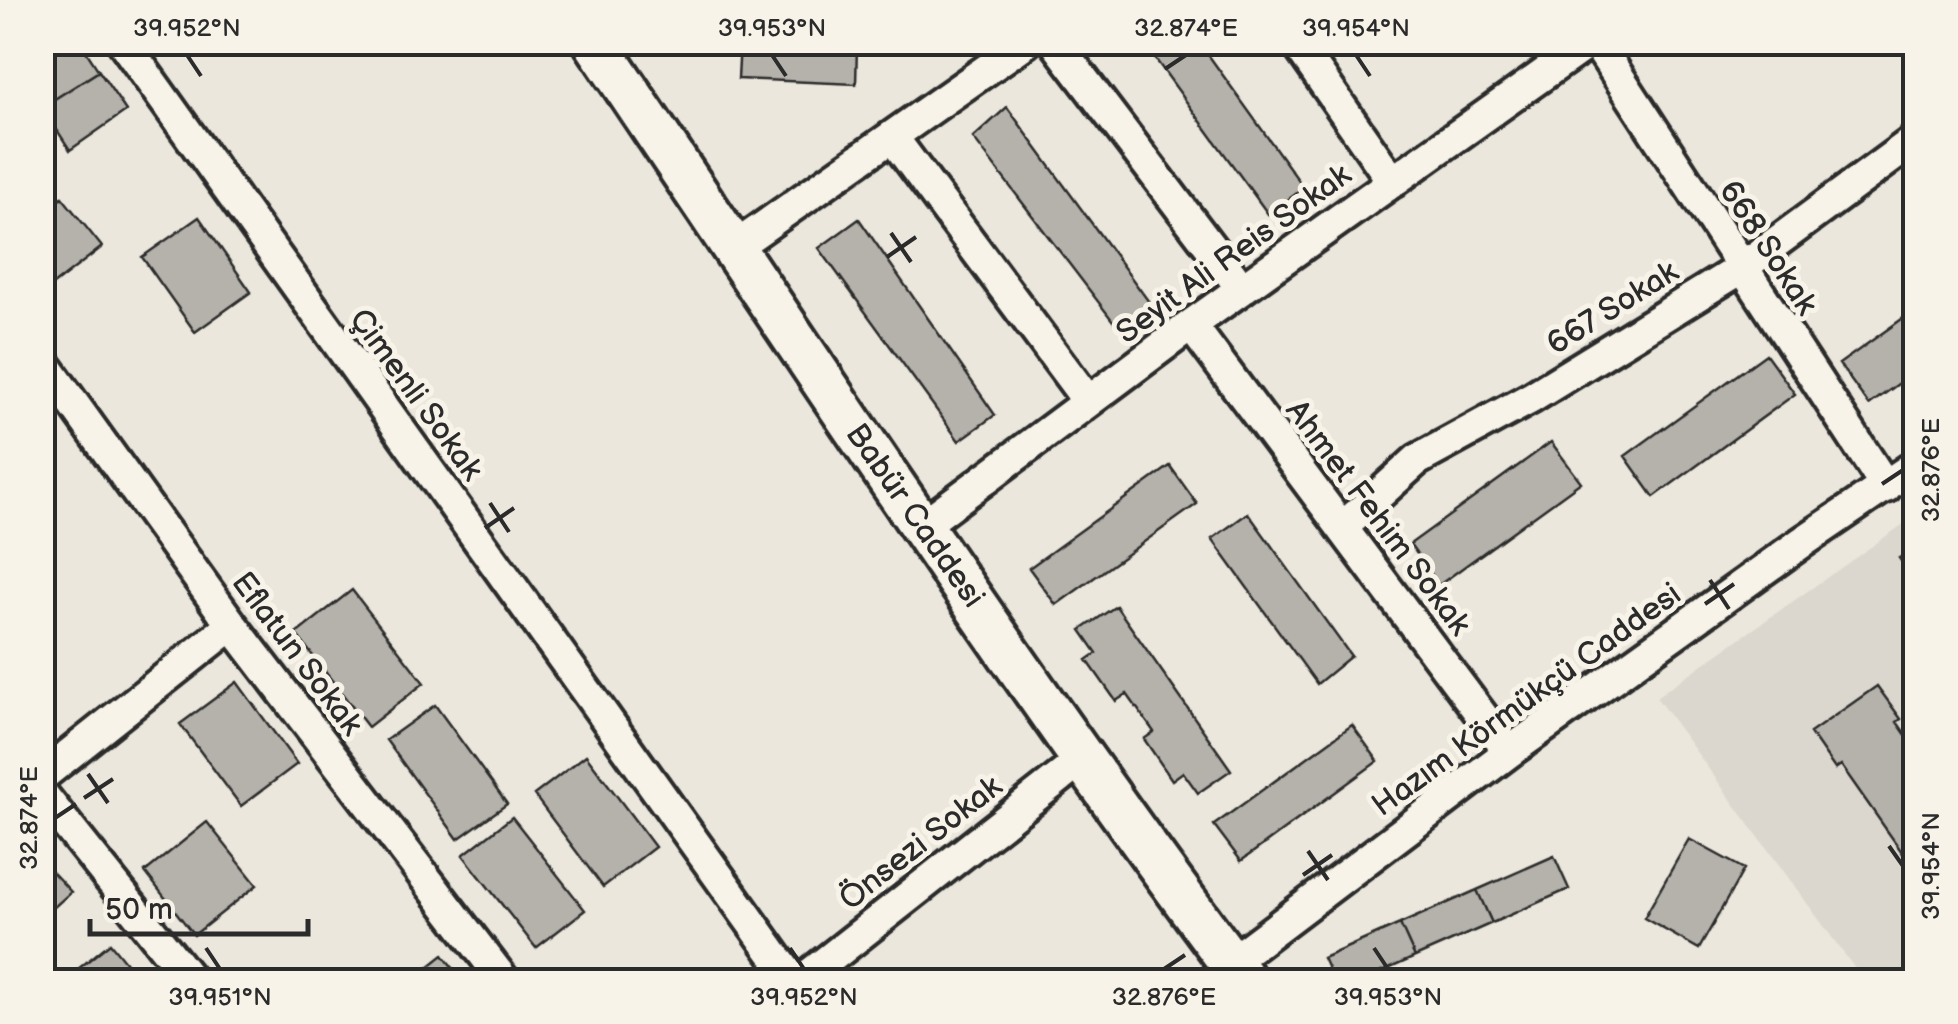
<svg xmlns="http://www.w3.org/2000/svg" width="1958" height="1024" font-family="'Balsamiq Sans',sans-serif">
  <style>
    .built { fill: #dbd7ce }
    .building { fill: #b5b2ab; stroke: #2b2b2b; stroke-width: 2.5 }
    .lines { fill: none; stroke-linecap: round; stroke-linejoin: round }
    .minor-casing { stroke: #2b2b2b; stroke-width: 38 }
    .secondary-casing { stroke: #2b2b2b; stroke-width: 50 }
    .minor { stroke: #f7f3e8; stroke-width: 30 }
    .secondary { stroke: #f7f3e8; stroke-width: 42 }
    .ticks { fill: none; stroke: #2b2b2b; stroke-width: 4 }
    .labels { text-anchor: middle; stroke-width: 10; stroke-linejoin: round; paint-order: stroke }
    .street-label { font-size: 32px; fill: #2b2b2b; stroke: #f7f3e8 }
    .neatline { fill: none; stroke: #2b2b2b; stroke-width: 4 }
    .ticks-label { font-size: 25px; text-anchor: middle; fill: #2b2b2b }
  </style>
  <rect width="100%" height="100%" fill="#ebe7dd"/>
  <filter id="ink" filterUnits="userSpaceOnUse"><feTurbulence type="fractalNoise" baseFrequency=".01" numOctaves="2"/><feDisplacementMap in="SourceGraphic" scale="20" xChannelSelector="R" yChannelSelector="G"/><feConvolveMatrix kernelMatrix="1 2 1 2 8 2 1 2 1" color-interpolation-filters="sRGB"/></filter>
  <g filter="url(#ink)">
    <path class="built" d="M1915,516V981H1864L1656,697Z"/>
    <path class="building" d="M45,42H80L99,71L42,107Z
      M740,42L857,46L856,84L738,79Z
      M1143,42H1199L1304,188L1268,214Z
      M99,71L126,111L70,150L42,107Z
      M1007,107L1149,302L1119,329L973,138Z
      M62,197L102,247L48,289L42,282V212Z
      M199,217L251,292L195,332L142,257Z
      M859,219L995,415L959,441L819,248Z
      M1916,309V371L1869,405L1839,364Z
      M1766,354L1795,394L1654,497L1625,456Z
      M42,404L55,420L42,430Z
      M1551,442L1581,482L1439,585L1410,544Z
      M1170,466L1197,504L1056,605L1029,568Z
      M1248,513L1351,656L1317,684L1212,539Z
      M1916,547V582L1899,558Z
      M352,590L424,683L368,727L296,634Z
      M1116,606L1231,770L1198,793L1183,772L1172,780L1144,739L1154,732L1127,694L1116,701L1087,660L1097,653L1081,630Z
      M237,682L297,764L241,806L180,724Z
      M1877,686L1901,719L1897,722L1916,749V872L1841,765L1835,769L1810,733Z
      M435,705L507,804L458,839L386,740Z
      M1352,725L1378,761L1241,861L1214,825Z
      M586,755L655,847L603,887L534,795Z
      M512,817L585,910L536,948L463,855Z
      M207,822L257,885L194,935L145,872Z
      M1689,839L1744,869L1699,949L1644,918Z
      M1554,856L1569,889L1492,923L1477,890Z
      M42,861L71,892L42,918Z
      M1477,890L1492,923L1415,957L1400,924Z
      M1400,924L1415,957L1359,982H1334L1323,958Z
      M110,943L135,974L126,982H62Z
      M443,955L464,982H409Z"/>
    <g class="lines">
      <defs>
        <path id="minor" d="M123,42L794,982
          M1055,42L1242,289
          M1296,42L1393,182
          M1596,42L1886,487
          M893,138L1088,401
          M732,249L1026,42
          M1191,325L1509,752
          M42,360L232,625L505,982
          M922,526L1191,325L1589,42
          M1343,527L1417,460L1531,398L1740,269L1916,139
          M42,776L232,625
          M42,794L192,982
          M1231,962L1509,752L1801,543L1916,465
          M800,982L1083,759"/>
        <path id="secondary" d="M595,42C808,358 1017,677 1245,982"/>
      </defs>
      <use href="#minor" class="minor-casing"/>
      <use href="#secondary" class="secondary-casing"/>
      <use href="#minor" class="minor"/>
      <use href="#secondary" class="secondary"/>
    </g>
  </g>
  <path class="ticks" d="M187,55L201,76M772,55L786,76M1356,55L1370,76M1165,69L1186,55M891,233L911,262M887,257L916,237M1882,484L1903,470M490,503L509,532M485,528L514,508M1710,580L1729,609M1705,604L1734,584M88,774L108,803M84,798L113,779M55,818L76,804M1889,846L1903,866M1308,851L1328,880M1303,875L1332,855M206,948L220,969M790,948L804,969M1374,948L1388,969M1164,969L1185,955"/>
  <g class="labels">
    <g class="street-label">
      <text transform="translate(1769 247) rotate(57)" y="11">668 Sokak</text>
      <text transform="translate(1233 253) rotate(-36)" y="11">Seyit Ali Reis Sokak</text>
      <text transform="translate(1612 307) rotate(-32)" y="11">667 Sokak</text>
      <text transform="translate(417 394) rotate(54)" y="11">Çimenli Sokak</text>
      <text transform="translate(916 515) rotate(55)" y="11">Babür Caddesi</text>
      <text transform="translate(1379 517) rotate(53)" y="11">Ahmet Fehim Sokak</text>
      <text transform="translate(298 653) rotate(53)" y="11">Eflatun Sokak</text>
      <text transform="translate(1526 699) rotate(-36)" y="11">Hazım Körmükçü Caddesi</text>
      <text transform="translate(920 842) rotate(-38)" y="11">Önsezi Sokak</text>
    </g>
  </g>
  <rect width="1958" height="1024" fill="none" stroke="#f7f3e8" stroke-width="110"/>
  <path d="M90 919v15h218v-15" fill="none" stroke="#2b2b2b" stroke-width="5"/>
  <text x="105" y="919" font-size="30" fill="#2b2b2b" stroke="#f7f3e8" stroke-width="8" paint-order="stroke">50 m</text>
  <rect x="55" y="55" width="1848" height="914" class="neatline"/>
  <g class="ticks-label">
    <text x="187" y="36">39.952°N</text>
    <text x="772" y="36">39.953°N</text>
    <text x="1186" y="36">32.874°E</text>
    <text x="1356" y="36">39.954°N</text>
    <text transform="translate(1930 470) rotate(-90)" y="9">32.876°E</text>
    <text transform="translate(28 818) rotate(-90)" y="9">32.874°E</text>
    <text transform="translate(1930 866) rotate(-90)" y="9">39.954°N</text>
    <text x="220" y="1005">39.951°N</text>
    <text x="804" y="1005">39.952°N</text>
    <text x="1164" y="1005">32.876°E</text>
    <text x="1388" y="1005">39.953°N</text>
  </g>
</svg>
